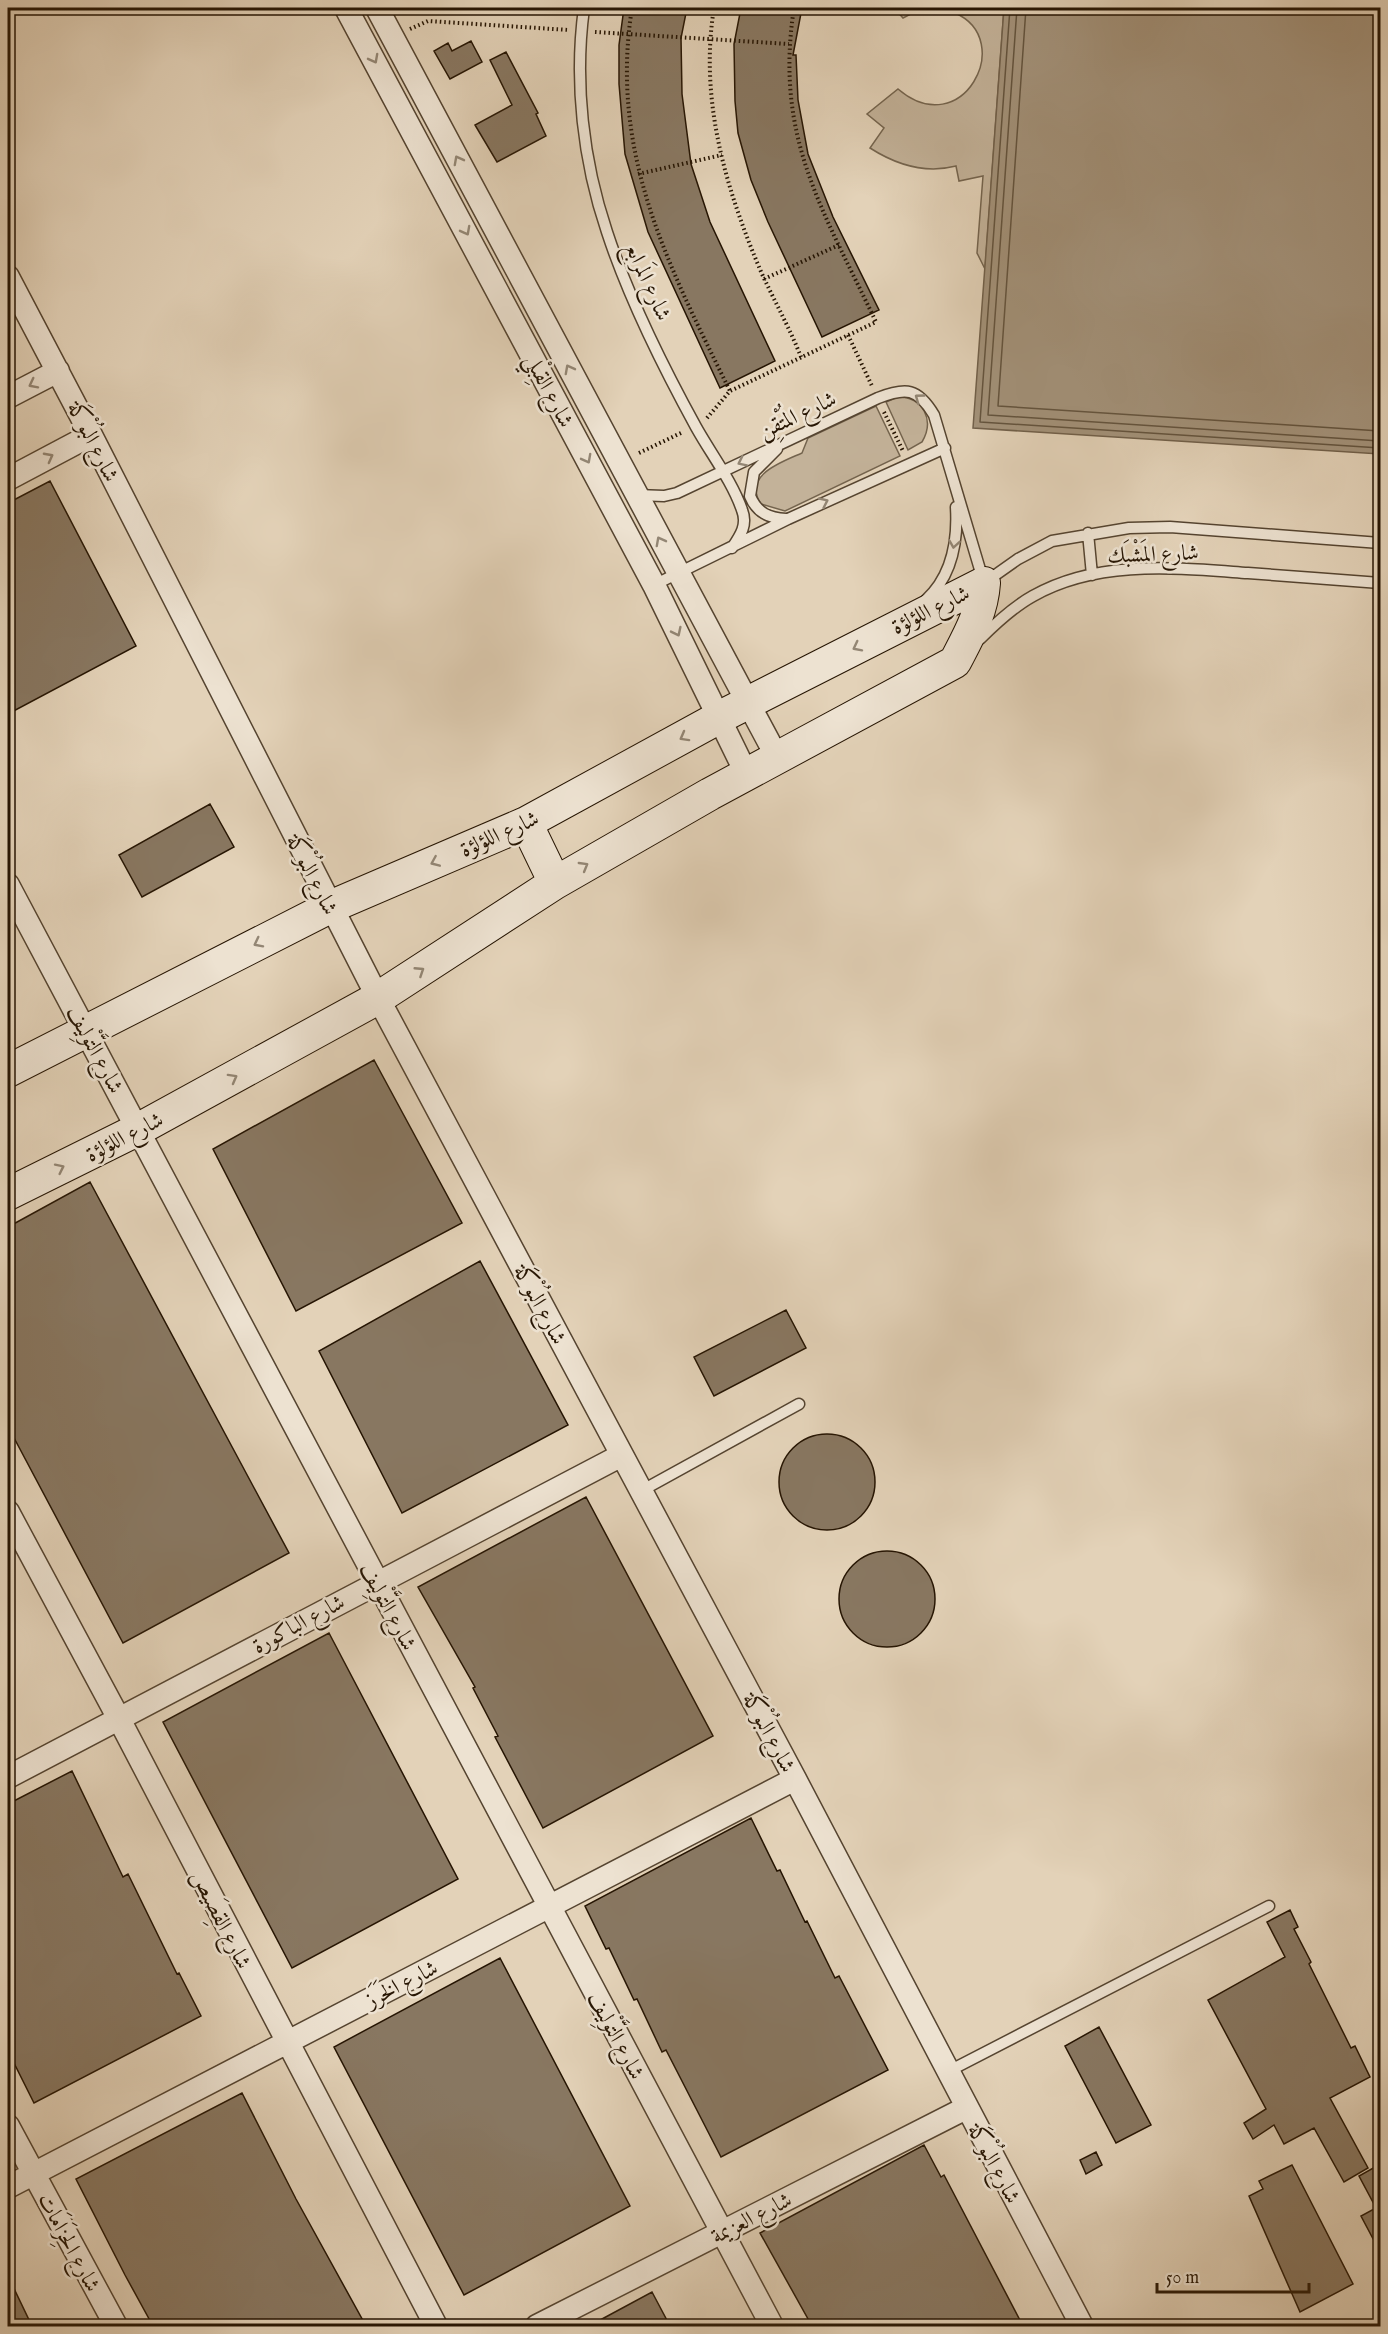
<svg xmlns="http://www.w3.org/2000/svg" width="1388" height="2334" font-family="'IM FELL English',Amiri,serif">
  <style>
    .green { fill: #c3b299; stroke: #74644e; stroke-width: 1.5 }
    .water { fill: #a3927a; stroke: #71604a; stroke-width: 1.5 }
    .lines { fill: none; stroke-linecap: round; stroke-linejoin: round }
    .shore { stroke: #64543e; stroke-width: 1.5 }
    .building { fill: #887761; stroke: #261503; stroke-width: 1.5 }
    .lane-casing { stroke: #554430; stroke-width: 13 }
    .street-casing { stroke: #554430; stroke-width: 25 }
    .secondary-casing { stroke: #261503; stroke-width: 34 }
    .path { stroke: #261503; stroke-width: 4; stroke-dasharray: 1.5 3; stroke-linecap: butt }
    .lane { stroke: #ede2d1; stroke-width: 10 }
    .street { stroke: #ede2d1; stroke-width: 22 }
    .secondary { stroke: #ede2d1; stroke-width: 32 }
    .oneway { stroke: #938674 }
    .labels { text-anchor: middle; stroke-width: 5; stroke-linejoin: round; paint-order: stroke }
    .street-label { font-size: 22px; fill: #261503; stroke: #ede2d1 }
  </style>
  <rect width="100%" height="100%" fill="#e3d2b8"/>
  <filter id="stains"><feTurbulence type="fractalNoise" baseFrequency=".00333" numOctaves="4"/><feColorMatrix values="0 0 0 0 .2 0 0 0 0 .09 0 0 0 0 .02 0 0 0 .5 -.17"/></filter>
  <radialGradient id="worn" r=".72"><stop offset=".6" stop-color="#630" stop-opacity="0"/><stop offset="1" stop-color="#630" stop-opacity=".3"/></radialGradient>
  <path class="green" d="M894,8H1004L985,269L977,253L983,176L959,181L956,166C925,174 895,164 870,148L884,128L867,114L898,89C962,144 1017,40 955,13C937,5 920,9 903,18Z
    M898,397C923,397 935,420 922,442L908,450L886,402Z
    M876,406L900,456L785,511L761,504C742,475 782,462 802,453L808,438Z"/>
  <path class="water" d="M1004,8H1380V454L973,428Z"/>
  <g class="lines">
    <path class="shore" d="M1010,8L980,422L1380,448
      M1017,8L988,415L1380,441
      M1026,8L998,406L1380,431"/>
  </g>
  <path class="building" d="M624,8H687L681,38L682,94L691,164L710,222L775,361L720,388L648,232L625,154L619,84V45Z
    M741,8H802L793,55H796L798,100L808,154L833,217L879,310L822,337L768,222L751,180L738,133L735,101L734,44Z
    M471,41L482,62L450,79L434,51L448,43L452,51Z
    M506,52L538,113L536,114L546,136L497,162L475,125L512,105L490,60Z
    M50,481L136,646L8,714V503Z
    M210,804L234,847L142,897L119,855Z
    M374,1060L462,1223L296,1311L213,1149Z
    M90,1182L289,1553L123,1643L13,1436L8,1439V1227Z
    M480,1261L568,1425L402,1513L319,1351Z
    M786,1310L806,1348L714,1396L694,1357Z
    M779 1482a48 48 0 1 1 96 0a48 48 0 1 1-96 0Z
    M586,1497L713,1736L543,1828L495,1737L498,1736L473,1688L475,1687L418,1587Z
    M839 1599a48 48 0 1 1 96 0a48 48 0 1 1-96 0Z
    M329,1633L458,1879L292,1968L163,1722Z
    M72,1771L123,1877L128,1874L177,1974L179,1973L201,2016L34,2103L8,2051V1804Z
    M751,1818L777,1871L780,1870L805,1922L807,1921L835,1978L839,1976L888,2070L721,2157L666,2050L662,2052L637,1999L634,2000L609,1948L606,1949L585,1906Z
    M1290,1910L1298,1927L1294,1929L1311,1962L1309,1964L1351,2048L1355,2046L1370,2077L1330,2098L1368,2168L1344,2182L1314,2128L1284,2144L1274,2125L1253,2139L1244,2123L1266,2109L1208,2000L1285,1957L1267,1922Z
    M500,1958L630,2206L464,2295L334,2047Z
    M1099,2027L1151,2125L1116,2143L1065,2046Z
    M242,2093L296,2199L366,2326H153L125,2275L76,2179Z
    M924,2145L941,2177L944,2175L1023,2326H812L760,2233Z
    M1096,2152L1102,2165L1086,2174L1080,2160Z
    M1292,2165L1353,2284L1300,2312L1249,2196L1263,2189L1259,2181Z
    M1375,2167L1380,2178V2252L1361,2216L1376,2208L1359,2176Z
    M8,2276L30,2322L22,2326H8Z
    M652,2292L670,2326H589Z"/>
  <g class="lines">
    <defs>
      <path id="lane" d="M584,8C574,82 583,161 607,232C629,299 662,365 696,427C711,454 732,481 742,510C748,525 740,536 732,548
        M777,449L754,472L750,496C757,513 769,518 786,519
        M636,495L664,496L677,493L878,398C906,387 918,388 934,415L984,583L1018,559L1052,541L1129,528L1170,527L1380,543
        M1088,533L1092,575
        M654,585L788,519L945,448
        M926,600C952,576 958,540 956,507
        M980,639C996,623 1013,607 1033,596C1098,559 1177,568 1248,573C1292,576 1336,580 1380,583
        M641,1491L799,1404
        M947,2072L1269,1906"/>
      <path id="street" d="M346,8L654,585L747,775
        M377,8L778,759
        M8,277L91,435L378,998L795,1779L1082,2326
        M8,397L58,371
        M8,479L91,435
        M8,885L772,2326
        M8,1512L118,1717L436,2326
        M8,1777L622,1455
        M8,2126L116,2326
        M8,2187L795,1779
        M537,2326L966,2108"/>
      <path id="secondary" d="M526,823L555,883
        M8,1071L330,907L526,823L718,718L984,583
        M8,1194L139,1129L378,998L555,883L710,794L955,662C969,635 982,613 984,583"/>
    </defs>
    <use href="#lane" class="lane-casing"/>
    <use href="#street" class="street-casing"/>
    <use href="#secondary" class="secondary-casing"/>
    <path class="path" d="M632,8C609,152 668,265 730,391
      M714,8C699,100 726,190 762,274C775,302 790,329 801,357
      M410,29L428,21L569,30
      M595,32L789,44
      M638,174L722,155
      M764,279L839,245
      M848,335L872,386
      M884,412L903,451
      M707,418L730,391L876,322C823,210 774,137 794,8
      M639,453L683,432"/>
    <use href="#lane" class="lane"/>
    <use href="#street" class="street"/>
    <use href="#secondary" class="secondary"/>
  </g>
  <defs><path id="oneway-chevron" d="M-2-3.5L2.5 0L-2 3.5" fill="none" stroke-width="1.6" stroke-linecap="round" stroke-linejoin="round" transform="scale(1.5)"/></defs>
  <g class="oneway">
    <use href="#oneway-chevron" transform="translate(374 59) rotate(62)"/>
    <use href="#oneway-chevron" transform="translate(458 160) rotate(-118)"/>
    <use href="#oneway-chevron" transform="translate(466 231) rotate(62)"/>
    <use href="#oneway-chevron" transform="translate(569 369) rotate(-118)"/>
    <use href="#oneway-chevron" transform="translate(33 384) rotate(153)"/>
    <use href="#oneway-chevron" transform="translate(919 398) rotate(-144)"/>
    <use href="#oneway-chevron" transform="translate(49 457) rotate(-28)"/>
    <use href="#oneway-chevron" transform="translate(587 459) rotate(62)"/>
    <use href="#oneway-chevron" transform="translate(742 462) rotate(154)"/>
    <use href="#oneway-chevron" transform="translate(824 502) rotate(-25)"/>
    <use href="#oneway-chevron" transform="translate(660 541) rotate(-118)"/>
    <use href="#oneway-chevron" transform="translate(954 544) rotate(99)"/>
    <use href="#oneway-chevron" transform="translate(677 632) rotate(64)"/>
    <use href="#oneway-chevron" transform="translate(857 647) rotate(153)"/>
    <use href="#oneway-chevron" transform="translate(684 737) rotate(151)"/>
    <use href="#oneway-chevron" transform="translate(435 862) rotate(157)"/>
    <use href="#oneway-chevron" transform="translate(584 866) rotate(-30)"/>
    <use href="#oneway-chevron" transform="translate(258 943) rotate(153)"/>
    <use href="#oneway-chevron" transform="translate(420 971) rotate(-33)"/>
    <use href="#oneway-chevron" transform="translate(233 1078) rotate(-29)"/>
    <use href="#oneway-chevron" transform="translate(60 1168) rotate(-26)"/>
  </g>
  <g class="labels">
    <g class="street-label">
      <text transform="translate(649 281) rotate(66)" y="8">شارع المَرابع</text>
      <text transform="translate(550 390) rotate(62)" y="8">شارع القِبْلي</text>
      <text transform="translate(797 414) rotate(-25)" y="8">شارع المُتْقِن</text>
      <text transform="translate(94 441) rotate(63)" y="8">شارع البُوْكَة</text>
      <text transform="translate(1153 553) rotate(-2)" y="8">شارع المَشْبَك</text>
      <text transform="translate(930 609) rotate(-26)" y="8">شارع اللؤلؤة</text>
      <text transform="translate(499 833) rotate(-24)" y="8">شارع اللؤلؤة</text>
      <text transform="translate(313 874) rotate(63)" y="8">شارع البُوْكَة</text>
      <text transform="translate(96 1049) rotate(62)" y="8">شارع التَّوْلِيف</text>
      <text transform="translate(124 1136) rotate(-27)" y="8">شارع اللؤلؤة</text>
      <text transform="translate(541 1304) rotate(62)" y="8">شارع البُوْكَة</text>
      <text transform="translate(389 1606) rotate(62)" y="8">شارع التَّوْلِيف</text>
      <text transform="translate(298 1623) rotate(-28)" y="8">شارع الباكورة</text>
      <text transform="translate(770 1732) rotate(62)" y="8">شارع البُوْكَة</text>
      <text transform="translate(222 1919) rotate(63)" y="8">شارع القِصَيص</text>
      <text transform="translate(401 1983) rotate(-27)" y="8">شارع الخَرَز</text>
      <text transform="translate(617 2035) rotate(62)" y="8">شارع التَّوْلِيف</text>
      <text transform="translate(995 2163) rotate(62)" y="8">شارع البُوْكَة</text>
      <text transform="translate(751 2217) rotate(-27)" y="8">شارع العزيمة</text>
      <text transform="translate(70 2242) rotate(62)" y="8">شارع الحِزَامَات</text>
    </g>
  </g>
  <rect width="1388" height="2334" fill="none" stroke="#e3d2b8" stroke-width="30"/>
  <rect x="9" y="9" width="1370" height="2316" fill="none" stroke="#261503" stroke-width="3"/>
  <rect x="15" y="15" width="1358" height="2304" fill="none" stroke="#261503" stroke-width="1.5"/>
  <path d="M1157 2283v9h152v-9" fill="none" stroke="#261503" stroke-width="3"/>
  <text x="1166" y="2283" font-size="18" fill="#261503" stroke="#ede2d1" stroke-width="4.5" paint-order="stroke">50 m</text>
  <rect width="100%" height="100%" filter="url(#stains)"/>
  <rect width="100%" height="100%" fill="url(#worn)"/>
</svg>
